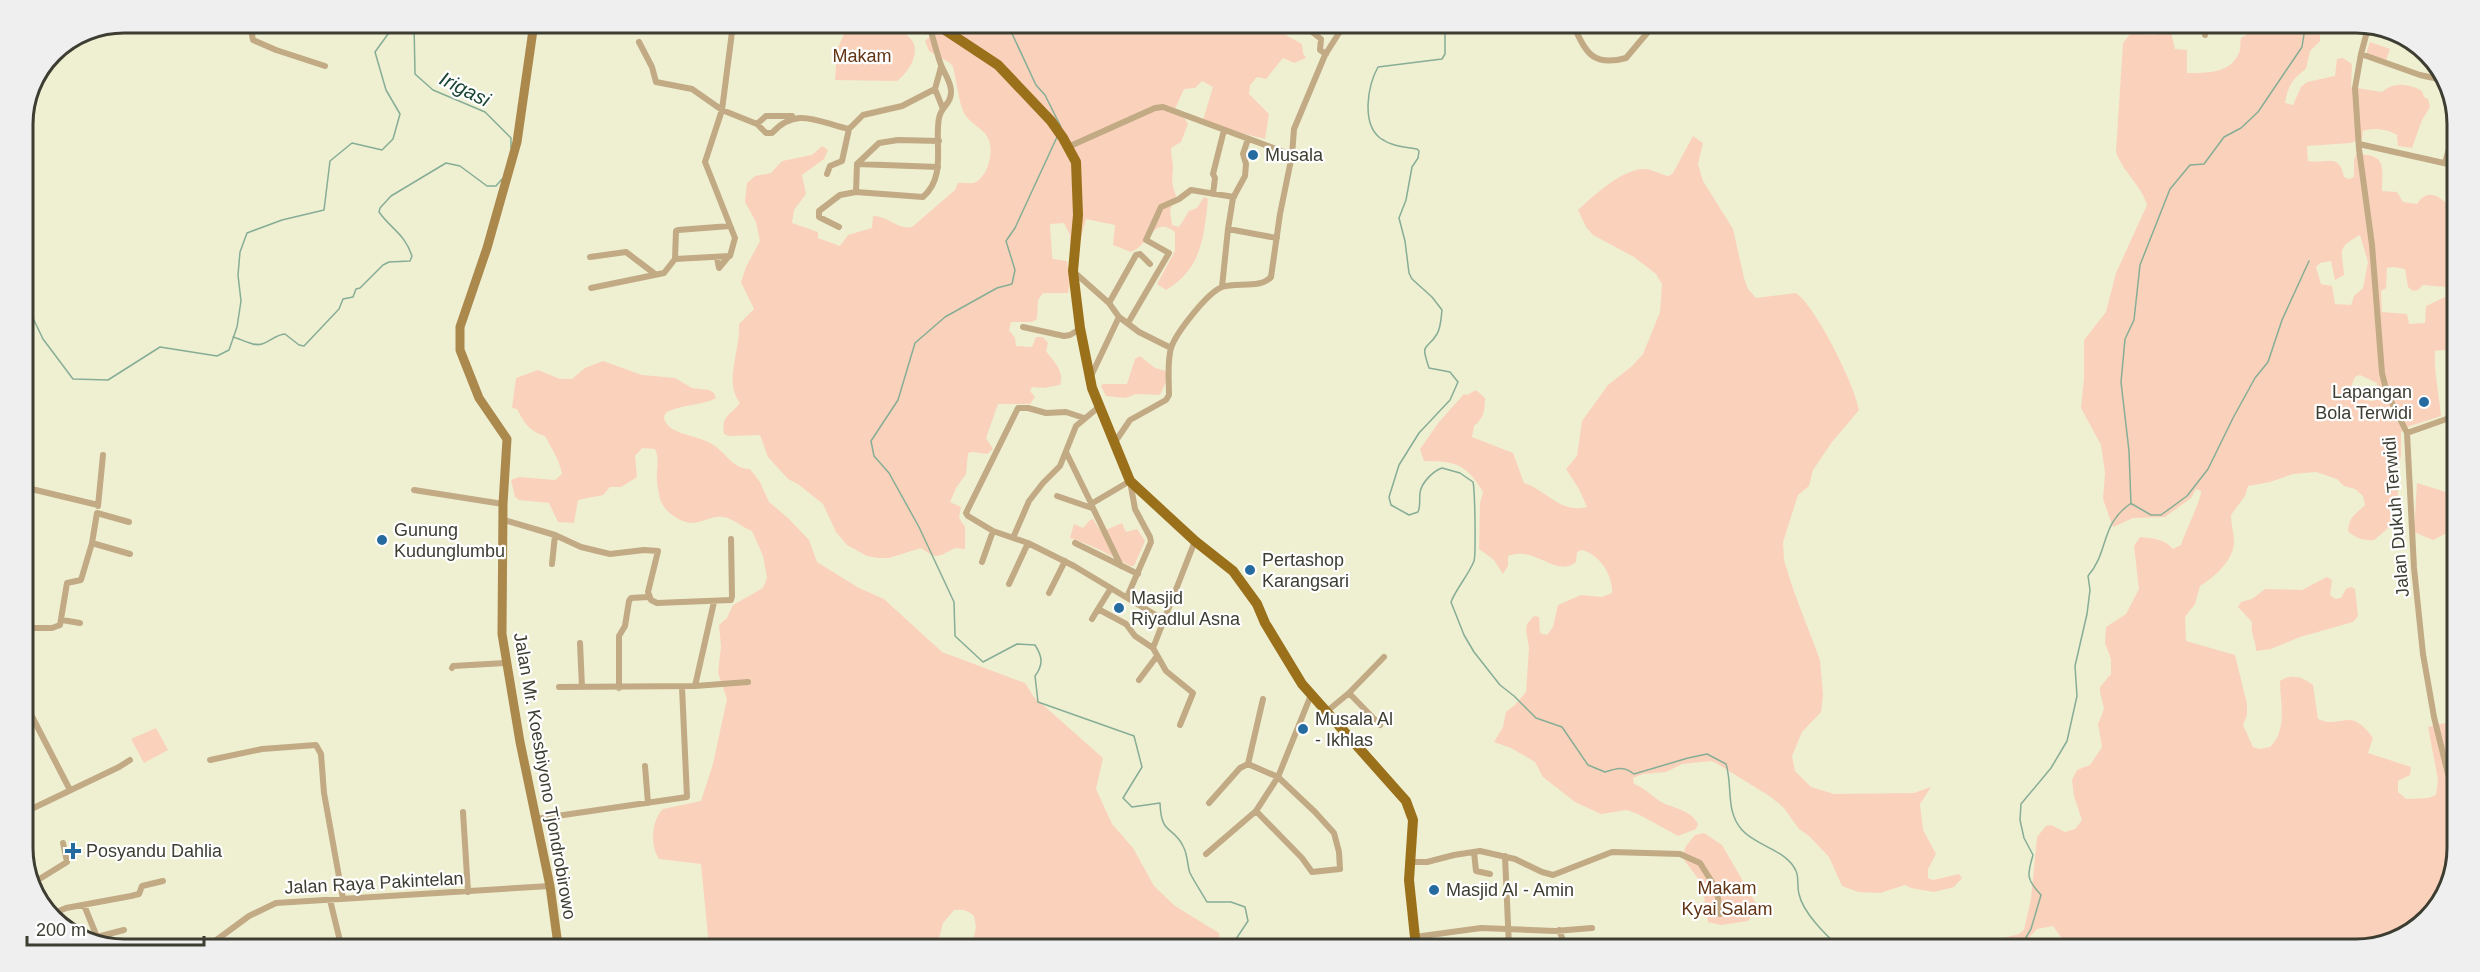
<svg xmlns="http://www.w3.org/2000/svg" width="2480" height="972" font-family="Arial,sans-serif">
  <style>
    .green { fill: #fad2bb; fill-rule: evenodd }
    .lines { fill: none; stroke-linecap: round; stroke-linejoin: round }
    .stream { stroke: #86ad96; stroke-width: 1.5 }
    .minor { stroke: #c1aa84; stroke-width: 6 }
    .secondary { stroke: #ab894d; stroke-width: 9 }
    .primary { stroke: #9a701a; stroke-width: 10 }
    .poi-dot { fill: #266b9f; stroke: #fff; stroke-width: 2 }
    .labels { text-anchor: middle; stroke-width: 4.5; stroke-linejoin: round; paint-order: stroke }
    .park-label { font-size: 18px; fill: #623414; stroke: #fff }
    .poi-label { font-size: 18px; fill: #3d3d32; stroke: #fff; text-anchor: start }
    .street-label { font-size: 18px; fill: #3d3d32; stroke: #fff }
    .water-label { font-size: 20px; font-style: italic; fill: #194533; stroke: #fff }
    .rim { fill: none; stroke: #3d3d32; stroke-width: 3 }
  </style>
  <rect width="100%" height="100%" fill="#efefd2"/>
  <path class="green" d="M942,24L1276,25L1275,29L1302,44L1303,53L1306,58L1294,63L1283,58L1266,79L1257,77L1250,85L1249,94L1269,114L1265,139L1237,132L1203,120L1213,87L1202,81L1195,88L1184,89L1175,109L1177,114L1185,119L1188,124L1181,142L1171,148C1171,155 1173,162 1173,169C1172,182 1171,182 1176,195L1170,210L1172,225L1179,227L1189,211L1197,208L1204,197L1208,199C1204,236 1202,269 1166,290L1157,284L1175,251V232C1153,215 1150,245 1131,252L1113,245L1115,225L1086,219L1078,248H1070V235L1064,223L1050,224L1052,256L1053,259L1067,261L1070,282L1068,293H1043L1038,300L1037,319L1032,322H1011L1009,330L1015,338L1016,346L1032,347L1036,337H1043L1048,343L1046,351C1053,361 1065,371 1060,385L1044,388L1032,387L1030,391L1035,397L1030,404H998L986,438L993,449L987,454L973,452L968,453L966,474L956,488L950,502L961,507L959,518L965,527V549L955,548C938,557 937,560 921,548L889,558H878L867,556L847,545L836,532L823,504L798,484L788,479L768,457L760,435L729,436L724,434C721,415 731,415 740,403C723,381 741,350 739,324L754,309L741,282L746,267L760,241L756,222L745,202L747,183L755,176L771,173L782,161L812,155L822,146L828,150L824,159L802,175L806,194L794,210L792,223L818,232V238L840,246L848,235L872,228L873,216C888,216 898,230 912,227L955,190L958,183C964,182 970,185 976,182C989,174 995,149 987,136C981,127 969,123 964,113C958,100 957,82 953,67L950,63L929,51L925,41L930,36L938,33Z
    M880,26C889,28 901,30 908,36C924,49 909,72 897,81L835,80L837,50L847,27L876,31Z
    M2158,27L2172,28V37L2175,49L2187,50V73C2206,73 2230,74 2239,53C2241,50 2240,42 2241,38L2257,28H2320V41L2310,51L2306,69C2292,79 2288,86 2285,103L2293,105L2301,87L2307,82L2335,76L2337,59L2343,58L2352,64L2351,87L2382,92C2393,82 2409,83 2422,91L2424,97L2428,99L2430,107L2422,120L2412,148L2398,146L2397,135C2388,129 2373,127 2363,131L2362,139L2350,143L2307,146L2308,161C2327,164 2339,152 2344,177L2349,179L2354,177V160L2356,154C2387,155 2382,165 2382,191L2397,192L2403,202L2417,204C2429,185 2444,199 2454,212H2457L2454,324L2456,326V349L2435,351C2434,373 2439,394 2441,416L2410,426L2401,432V456L2395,472L2398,488L2397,514L2392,525L2374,540C2364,541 2355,538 2348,531C2349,516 2356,514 2365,505L2363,496L2355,489L2344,486L2337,479L2316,472L2293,474L2270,482L2248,486L2245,496L2231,515C2231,524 2234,533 2234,543C2233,560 2215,577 2200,586L2195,604L2185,617L2186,641L2235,655L2247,704V715L2243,725L2253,747L2259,749L2270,747C2288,730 2280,703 2280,681C2291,673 2303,677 2313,685L2318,719C2343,730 2349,705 2373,738L2368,753L2411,767L2410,775L2398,781V792L2406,799L2428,798L2436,795L2438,779L2428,727L2453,721V793L2447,797L2452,881L2413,932L2357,949H2066L2063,940L2053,926L2037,929L2018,949H1981L1987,942L2019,934L2024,930L2031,899L2037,837L2046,826L2051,825L2065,832L2075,829L2082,820L2074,796L2072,780L2077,770L2090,765L2102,747L2098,724L2104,709L2100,692V687L2111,674V659L2105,643L2106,627L2126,614L2139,589L2134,546L2140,537C2152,538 2165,539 2173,549L2181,545C2184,534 2202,498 2201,491L2196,489L2191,498L2165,517L2133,518L2113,527L2103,499L2105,473L2101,445L2081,408L2084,378V340L2106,312L2116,273L2147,205C2141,185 2123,172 2116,152L2123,43L2130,34L2157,35ZM2360,235L2368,262L2363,288L2354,296L2351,305L2335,304L2332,286L2321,284L2316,267L2320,263L2331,261L2335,280L2344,275C2342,248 2336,249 2360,235ZM2393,267L2405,269L2408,287L2413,291L2418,290L2423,285L2445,287L2447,296L2426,306L2425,323L2409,324L2407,314L2382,312L2381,291L2386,288L2387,268ZM2360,375L2377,383V399L2372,401L2359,399L2351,387L2355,377Z
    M2370,42L2390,49L2386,60L2366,54Z
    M1693,136L1703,143L1698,164L1703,181L1733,229L1744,278L1748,289L1756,298L1796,293C1816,307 1855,385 1859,410L1832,442L1813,470L1809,486L1798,495L1783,542L1784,560L1793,589L1820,660L1823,695L1821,712L1802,732L1792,756L1795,771L1811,787L1834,794L1914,793L1931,787L1920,804L1923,830L1936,854L1928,869V878L1933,880L1959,874L1962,878L1954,887L1934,892L1911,888L1905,885L1880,893L1858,892L1842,886L1829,857L1809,836L1799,829L1784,808L1771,797L1716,763L1711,761L1682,764L1666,772L1643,774L1633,778L1634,784C1644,788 1650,794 1658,800C1671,809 1690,808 1698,824L1696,829L1678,836L1638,814L1627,810L1601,814L1575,802L1543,777L1535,762L1511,748L1494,742L1503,727L1506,712L1515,705L1526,692L1529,648L1526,630L1527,624L1534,616L1539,617L1540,633L1547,635L1553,627L1558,605L1581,595L1602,597L1612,593C1613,575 1600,555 1582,550L1577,552L1576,562C1556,579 1536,545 1508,556V566L1503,574L1494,560L1479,549L1480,503L1483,492C1467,464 1455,461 1424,461L1420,449L1439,422L1464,394L1467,395L1476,390L1485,398C1485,410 1484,418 1474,426L1472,437L1513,453L1524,483C1546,490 1561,514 1587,507L1579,489L1566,469L1577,456L1582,421L1608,385L1632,366L1643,354L1660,312L1662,284L1656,274L1634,257L1593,235L1586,227L1578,210C1593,196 1624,167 1646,169C1654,170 1661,175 1669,176L1673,173Z
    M1140,356L1155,368L1166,371L1168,377L1160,395L1136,394L1126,398L1106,396L1101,386L1103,384H1127L1135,359Z
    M603,361L642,375L675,378L692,388L709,390L714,393L716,398C707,404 681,405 667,412L664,416C665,436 700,434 715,446C726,454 735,470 750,469L760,482L769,502L788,518L809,540L817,562L859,588L884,599L942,652L1025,683L1034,697L1103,758L1096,789L1112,824L1133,848L1154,886L1175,906L1219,933L1220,947L972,946L976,927L974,916C968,910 962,909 954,910L943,923L937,946H709L701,864L659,859C650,846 651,821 663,809L701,801L713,764L727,699L718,673L721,646L719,625L727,618L733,605L763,588L767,578L763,556L752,531C743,528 733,518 723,517C712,515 702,523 692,523C678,522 664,511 660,499C659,493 657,486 657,480C656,469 660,460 655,449L642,448L635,456L637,477L621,487H610L603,495L578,500L574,523L558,522L549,503L519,500L515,497L511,480L519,477L555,480L562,474C559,459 552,449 545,436C529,431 525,424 517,409L512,408L516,378L538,370L560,379H572L585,368Z
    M2455,479L2454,536L2447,533L2433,540L2414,532L2417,483L2446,492Z
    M1093,519L1101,532L1122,523L1126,532L1137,529L1145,541L1134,566H1130C1111,555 1092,545 1070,538L1074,524L1083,528L1090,520Z
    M2327,577L2332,580L2330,595L2335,599L2341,598L2346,589L2351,587L2355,589L2358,616L2353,622L2300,637L2271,649L2256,651C2256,640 2250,634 2252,622L2238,607L2241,602L2252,599L2265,589L2302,590Z
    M156,728L168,750L144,763L131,739Z
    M1704,833L1722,845L1758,907L1748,921L1721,925L1708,922L1702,884L1682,857L1686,846L1695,835Z"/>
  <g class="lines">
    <path class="stream" d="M414,23L415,74L433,90L485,112L511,138V148
      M1008,25L1036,85L1045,95L1061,127
      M1445,26V54L1442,59L1378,67C1368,85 1361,123 1380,138C1391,146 1404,147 1417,149L1419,151L1418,158L1412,167L1406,200L1399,218L1405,241L1409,273L1412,279L1432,297L1442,310C1441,318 1441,327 1437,334C1426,352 1420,341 1429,368L1450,372L1458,382L1450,400L1419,433L1399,465L1389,497L1391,505L1409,515L1418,512C1421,505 1419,500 1420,493C1421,483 1433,471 1442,468L1460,473L1473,482C1475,491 1476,554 1474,561C1468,576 1457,587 1451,602L1464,635L1474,652L1500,685L1514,696L1536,718L1562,727L1588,765L1605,772C1617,768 1624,766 1634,774L1688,758L1707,754L1726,764C1733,786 1725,811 1742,830C1756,846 1787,850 1796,871C1799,877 1797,887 1799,894C1803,913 1826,935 1840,948
      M1057,137L1015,228L1006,241L1015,270L1012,284L997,288L945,317L915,343L898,400L871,441L874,456L889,473L919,527L954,602L955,636L983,662L1017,644L1035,645C1042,656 1044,664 1035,676L1038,702L1134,736L1142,767L1123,798L1132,807L1160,803C1161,836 1173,825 1183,846C1188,855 1187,865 1190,873C1195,883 1202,893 1207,902H1231L1245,907L1248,921L1234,942L1237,947
      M23,305L31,314L43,339L73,379L108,380L160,347L217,356L229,350L237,327L241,301L238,275L240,252L247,233L282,220L324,210L330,161L352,143L382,150L393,139L400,114L386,90L375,52L396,23
      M233,337C242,339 253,347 262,344C271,341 275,335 285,334L299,345L304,346L339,309L343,299L353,297L356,289L360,288L383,265L389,262L410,261L412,256C405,234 391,229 379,212L380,208L391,196L446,163L460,166L487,186H496L502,179
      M2131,504L2129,451L2121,382L2125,339L2134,320L2140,265L2170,189L2190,165L2204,164L2224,137L2241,128L2258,112L2302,47L2305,28
      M2132,504L2151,515H2161L2187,496L2208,469L2233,418L2255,378L2268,362L2282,320L2309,261
      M2002,949L2022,944L2031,929L2041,895C2026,879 2027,875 2033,855L2024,838L2020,820L2021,804L2051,768L2067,741L2077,696L2075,666L2087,614L2090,590L2088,576C2109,552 2100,525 2130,504"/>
    <path class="minor" d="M257,23L252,35L253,40L276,50L325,66
      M929,24C933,38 936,51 941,65C944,73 950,80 951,90C952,104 941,106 939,118C934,144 947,176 923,197L856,192L857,164L879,143L898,140L939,141
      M1574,26C1585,53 1594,67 1626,58L1653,26
      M2368,28L2361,54L2355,88L2359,149L2372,245L2382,373L2387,393L2407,433L2414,568L2423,654L2434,717L2452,790L2450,818L2452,840
      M1311,31L1321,39L1320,50L1326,54
      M2205,35L2206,28
      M639,42L652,67L656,82L692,89L722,110L757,124L766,133H772C796,106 818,122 849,129L863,115L902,106L935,89L941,67
      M2361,54L2420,75L2443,80
      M935,89L943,109
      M757,124L766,116H792
      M2359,144L2457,166
      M1068,147L1155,108L1163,107L1292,155
      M2445,163L2457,120
      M857,164L938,167
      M827,174L830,166L842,161L849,129
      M1213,194L1215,178L1213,174L1224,130
      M839,227L819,217V211L840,195L856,192
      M1228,229L1277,238
      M590,257L626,252L655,274
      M717,258L719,268L728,257
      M675,259L676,231L678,230L730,226
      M1074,272L1109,303L1119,317L1139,332L1171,348
      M1222,287L1228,229L1233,198L1245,176L1246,164L1243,154L1248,139
      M591,288L664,273L675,259L730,256L735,238L705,162L722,110L733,24
      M1109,303L1136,255L1140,254L1150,264
      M1128,323L1169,253L1146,240L1161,207L1179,199L1191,190L1234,197
      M1023,327L1064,336L1070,335L1080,329
      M1091,376L1119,317
      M1084,418L1066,412L1046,413L1028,408H1018L966,513L968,516L993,531L1028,543L1074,566L1164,620
      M2407,433L2455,416
      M1115,442L1130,420L1166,400L1169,395C1169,381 1167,362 1171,348C1176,333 1207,293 1222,287C1236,282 1261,289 1271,277L1280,214L1292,155L1294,129L1325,55L1344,25
      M1066,452L1091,503
      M23,487L98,505
      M414,490L503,504
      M1057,496L1092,508
      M98,506L103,455
      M504,520L555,535L581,547L610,554L644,550L658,551L648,592L651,600L657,603L731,600L732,596L731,539
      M1013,538L1029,501L1043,483L1060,466L1076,426L1100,406
      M92,543L97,513L129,522
      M1075,543L1138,574
      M982,562L993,531
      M552,564L555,535
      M1121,566L1091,504L1130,481L1135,509L1150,537L1151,542L1127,597
      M1009,584L1028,543
      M23,585H27
      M1111,588L1098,609L1126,624L1135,636L1153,648
      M1049,593L1065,561
      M1092,619L1098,609
      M62,620L80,623
      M23,628H52L60,625L67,583L81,580L92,543L130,554
      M580,643L582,687
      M452,668L453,666L505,663
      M1139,680L1157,656
      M695,686L714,602
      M559,687L695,686L748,682
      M619,688V636L625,626L629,601L631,598L648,597
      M1349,693L1380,725
      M23,699L70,790
      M1326,712L1349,693L1384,657
      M1180,725L1193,693L1166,671L1153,648L1195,541
      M210,760L262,749L316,745L321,754L324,793L343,899
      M1248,764L1278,777L1315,812L1334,833L1339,852L1340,869L1312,872L1302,858L1256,811
      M645,766L648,803
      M1209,803L1240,768L1248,764L1263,699
      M463,812L468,892
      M23,813L119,767L130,760
      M536,819L687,797L682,687
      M1474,852L1476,871L1490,874
      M1206,854L1256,811L1278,777L1311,695
      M1505,856L1509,947
      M1409,862H1427L1454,855L1480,851L1515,859L1542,872L1553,875L1612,852L1680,854L1700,863L1717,890L1720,914
      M33,883L67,862L63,843
      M330,900L341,945
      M84,905L97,937L124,930
      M50,915L66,908L131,896L139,894L142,886L163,881
      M1559,930L1566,948
      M1415,937L1481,928L1555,931L1592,928
      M211,944L249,916L276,903L550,886"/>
    <path class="secondary" d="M534,23L517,142L487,248L460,327V350L479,398L507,439L503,504L502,634L520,742L550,886L558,945"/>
    <path class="primary" d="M936,24L998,65L1051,121L1063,138L1076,162L1078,215L1073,271L1080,328L1092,388L1130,481L1195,541L1233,571L1257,604L1265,623L1302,684L1406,801L1413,820L1409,880L1416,947"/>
  </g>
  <g class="poi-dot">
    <circle cx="1253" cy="155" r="6"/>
    <circle cx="2424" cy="402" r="6"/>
    <circle cx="382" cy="540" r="6"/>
    <circle cx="1250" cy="570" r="6"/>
    <circle cx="1119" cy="608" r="6"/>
    <circle cx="1303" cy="729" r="6"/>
    <path d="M70 842h6v6h6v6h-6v6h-6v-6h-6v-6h6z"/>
    <circle cx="1434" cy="890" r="6"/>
  </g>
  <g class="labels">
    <g class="park-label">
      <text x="862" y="62">Makam</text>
      <text x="1727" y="894">Makam<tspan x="1727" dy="21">Kyai Salam</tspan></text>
    </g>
    <g class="poi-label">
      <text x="1265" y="161">Musala</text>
      <text x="2412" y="398" text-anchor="end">Lapangan<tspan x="2412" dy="21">Bola Terwidi</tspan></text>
      <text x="394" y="536">Gunung<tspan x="394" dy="21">Kudunglumbu</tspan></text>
      <text x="1262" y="566">Pertashop<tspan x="1262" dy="21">Karangsari</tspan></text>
      <text x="1131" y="604">Masjid<tspan x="1131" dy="21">Riyadlul Asna</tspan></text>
      <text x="1315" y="725">Musala Al<tspan x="1315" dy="21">- Ikhlas</tspan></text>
      <text x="86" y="857">Posyandu Dahlia</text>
      <text x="1446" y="896">Masjid Al - Amin</text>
    </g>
    <g class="street-label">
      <text transform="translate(2396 517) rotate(-95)" y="6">Jalan Dukuh Terwidi</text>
      <text transform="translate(545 776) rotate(80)" y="6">Jalan Mr. Koesbiyono Tjondrobirowo</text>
      <text transform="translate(374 883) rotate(-3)" y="6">Jalan Raya Pakintelan</text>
    </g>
    <g class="water-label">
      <text transform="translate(465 89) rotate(27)" y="7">Irigasi</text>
    </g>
  </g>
  <path d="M0 0H2480V972H0ZM124 33H2356A91 91 0 0 1 2447 124V848A91 91 0 0 1 2356 939H124A91 91 0 0 1 33 848V124A91 91 0 0 1 124 33Z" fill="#efefef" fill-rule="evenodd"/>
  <path class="rim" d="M124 33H2356A91 91 0 0 1 2447 124V848A91 91 0 0 1 2356 939H124A91 91 0 0 1 33 848V124A91 91 0 0 1 124 33Z"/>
  <path d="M27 936v9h177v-9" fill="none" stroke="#3d3d32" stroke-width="3"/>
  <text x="36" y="936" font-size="18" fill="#3d3d32" stroke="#ffffff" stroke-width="4.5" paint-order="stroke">200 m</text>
</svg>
